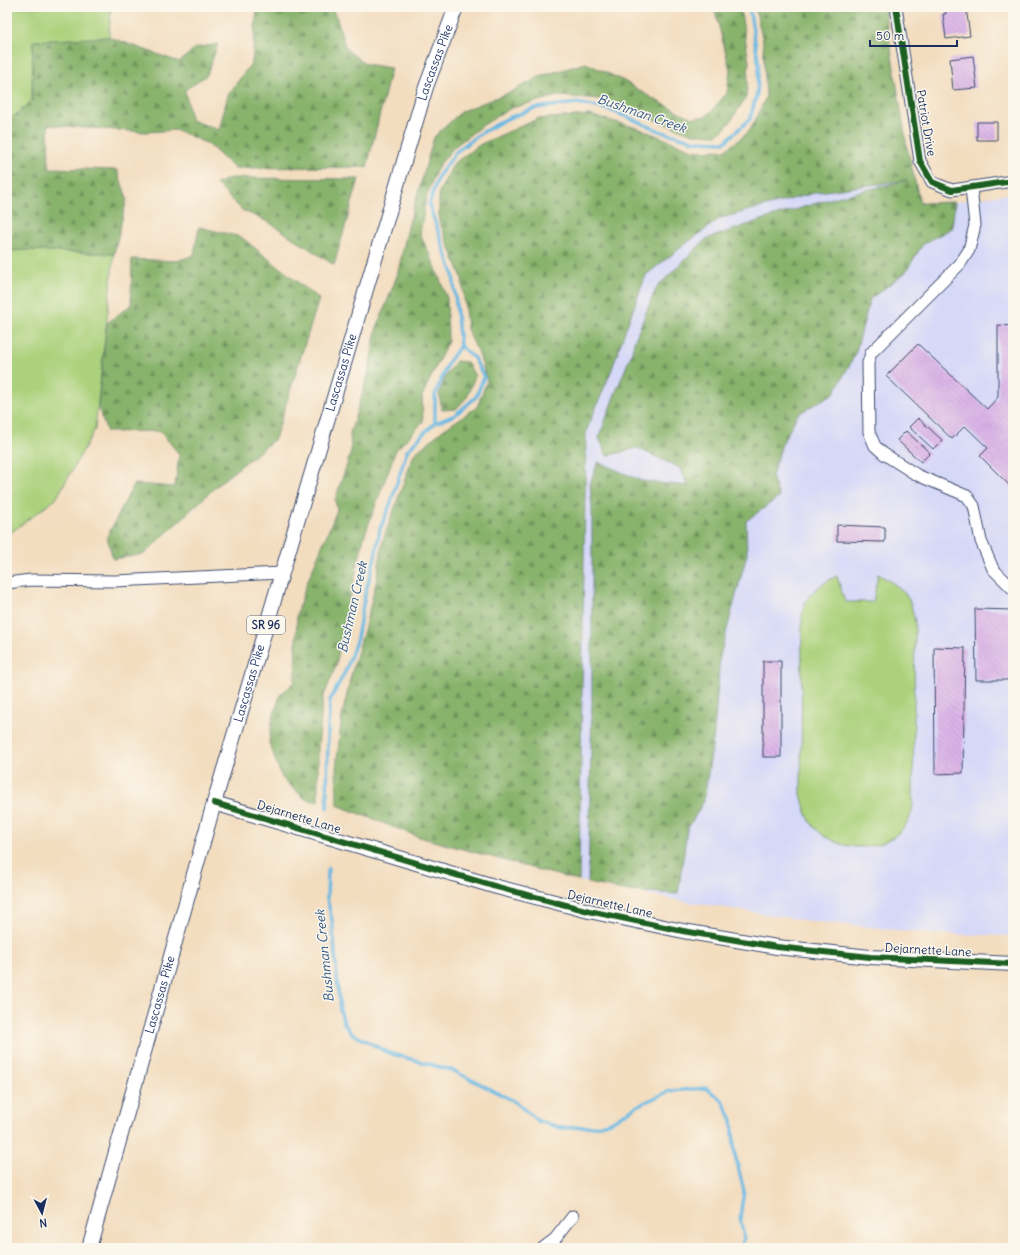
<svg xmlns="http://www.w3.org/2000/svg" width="1020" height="1255" font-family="Delius,sans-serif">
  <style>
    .built { fill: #d6d8f8 }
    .green { fill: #abd17c; stroke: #63806d }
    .forest { fill: url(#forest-firs); stroke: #527165 }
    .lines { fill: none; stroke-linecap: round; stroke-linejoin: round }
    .stream { stroke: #69b8e3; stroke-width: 3.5 }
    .building { fill: url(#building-back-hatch) }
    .minor-casing { stroke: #3b496d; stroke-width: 13 }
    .major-casing { stroke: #3b496d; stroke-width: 16 }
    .minor { stroke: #fff; stroke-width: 11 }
    .major { stroke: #fff; stroke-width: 14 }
    .cycleway-casing { stroke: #fbf7ec; stroke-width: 8 }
    .cycleway { stroke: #1b5e20; stroke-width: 6 }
    .labels { text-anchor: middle; stroke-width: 3; stroke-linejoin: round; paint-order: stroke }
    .shield { fill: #fbf7ec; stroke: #5e6b89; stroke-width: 1 }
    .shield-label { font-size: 11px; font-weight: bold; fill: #1b2f5e }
    .street-label { font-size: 12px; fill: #1b2f5e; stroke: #fbf7ec }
    .water-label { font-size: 13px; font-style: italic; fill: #325886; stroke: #fbf7ec }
  </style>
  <defs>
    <pattern id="forest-firs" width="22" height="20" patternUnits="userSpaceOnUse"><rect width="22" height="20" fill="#88b36c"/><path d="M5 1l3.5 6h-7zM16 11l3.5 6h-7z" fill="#6e925c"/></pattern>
    <pattern id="building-back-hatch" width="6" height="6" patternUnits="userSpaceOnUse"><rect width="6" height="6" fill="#dab2e7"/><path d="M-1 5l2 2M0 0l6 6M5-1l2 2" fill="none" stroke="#ba99c9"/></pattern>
  </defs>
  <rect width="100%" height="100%" fill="#fbf7ec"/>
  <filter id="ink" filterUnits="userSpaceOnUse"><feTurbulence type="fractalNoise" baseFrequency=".025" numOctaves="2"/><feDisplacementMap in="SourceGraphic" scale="8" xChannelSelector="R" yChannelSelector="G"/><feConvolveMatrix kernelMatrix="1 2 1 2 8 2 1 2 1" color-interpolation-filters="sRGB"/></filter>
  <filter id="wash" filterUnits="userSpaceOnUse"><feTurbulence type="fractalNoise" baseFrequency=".012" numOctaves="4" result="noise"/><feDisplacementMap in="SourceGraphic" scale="16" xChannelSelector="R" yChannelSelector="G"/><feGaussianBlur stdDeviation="0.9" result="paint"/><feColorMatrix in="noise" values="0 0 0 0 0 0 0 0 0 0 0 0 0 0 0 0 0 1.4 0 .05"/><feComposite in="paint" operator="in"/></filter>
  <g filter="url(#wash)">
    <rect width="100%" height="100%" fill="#f3ddbf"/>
    <path class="built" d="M638,128L695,151L725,150L744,136L907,147L920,203L955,202L1013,193V936L938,934L810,921L682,901L579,881L587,411Z"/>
    <path class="green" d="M7,7H111L109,37L33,42L32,101L7,122Z
      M29,250L114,254L95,429L56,499L10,533L7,534V251Z
      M878,574C889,580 903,588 909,600C912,606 913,615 915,622L913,806C912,810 911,816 909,820C889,854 841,855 815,828C807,819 804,806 801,794L802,619C802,615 802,610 804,606C809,592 824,582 837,576L845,602H873Z"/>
    <path class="forest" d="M257,7H331L337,19L346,49L365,64L391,68L367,167L234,168L208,144L176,130L146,132L48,125L49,168L117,170L127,198L114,254L29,250L7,251V122L32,101L33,41L109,37L179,62L195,48L218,44L207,75L185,90L191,120L219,130L228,95L252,62Z
      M714,7H740L749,62L746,97L729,124L717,135L693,134L649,118L601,99L558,96L511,108L480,127L454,147L437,168L426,198L420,234L435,266L447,298L448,341L422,396L423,422L396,450L364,537L344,625L336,666L323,698L318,746V802L305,799L282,778L269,742L272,721L280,695L295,682L297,613L306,585L337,510L335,500L351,452L350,433L368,375L376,330L397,276L408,227L434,137L462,111L511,92L541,76L586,63L624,81L655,100L692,118L707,116L727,93L730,70Z
      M755,7H884L907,147L920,203L955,202L952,228L923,244L905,273L870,299L855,355L834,393L798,414L782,444L772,476L779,497L746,521L747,554L720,656L714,733L704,801L687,830L678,894L628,891L588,883L592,704V507L590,483L598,462L642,481L688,486L680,468L637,448L607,456L599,438L613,399L631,355L634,342L656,288L706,239L758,221L833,198L908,180L818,192L721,218L688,242L646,275L625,331L612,369L586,432L579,881L419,837L337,805L336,768L342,716L352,671L363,634L376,583L383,540L414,454L443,430L477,407L487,381L480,357L467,329L462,278L439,221V192L454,163L481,144L537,119L589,115L638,128L695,151L725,150L744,136L753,125L766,97L763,42Z
      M230,178L359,179L334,265L270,223L242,210L216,184Z
      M199,227L241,237L319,299L275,439L222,481L144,554L113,559L107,537L134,484L175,487L179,454L160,431L107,432L98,407L107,323L131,305L132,259L177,261L194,255Z
      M456,361L467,362L475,376L467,397L456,409L442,410L439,394L445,377Z"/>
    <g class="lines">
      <path class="stream" d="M435,423L455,415L476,397L484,377L474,358L460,346
        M327,808L328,726L330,700L346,670L357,638L365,594L375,557L380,529L390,505L407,451L424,433L435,423V395L448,363L460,346L453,274L429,205L438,177L456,152L478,135L506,119L535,108L577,103L607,109L625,116L662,132L695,141L725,142L750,119L757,93L759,65L749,7
        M328,868L327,899L332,920L340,1010L344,1023L351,1033L389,1053L454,1071L514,1101L538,1121L562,1128L597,1126L611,1122L637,1106L670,1091L706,1088L722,1100L732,1120L735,1155L744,1191L740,1217L744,1238L741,1248"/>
    </g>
    <g id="blocks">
      <path class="building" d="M945,7H966L970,36L946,39L943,14H946Z
        M973,56L977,88L953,90L950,59Z
        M977,122H997V140H977Z
        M998,325L1013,326V489L980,456L988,448L965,426L952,439L886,376L918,344L987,409L998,397Z
        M918,418L942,440L933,449L909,427Z
        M906,431L930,453L921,462L897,440Z
        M837,525L885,527V542L837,541Z
        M975,609L1013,610V680H976Z
        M934,647L965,648L963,773L935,774Z
        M763,661H781V757H763Z"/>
    </g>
  </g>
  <g filter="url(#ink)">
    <use href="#blocks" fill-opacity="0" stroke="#3b496d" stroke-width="1"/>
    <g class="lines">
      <defs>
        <path id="minor" d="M896,7L920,161L932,182L952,190L1013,181
          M971,188L975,225L969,250L960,264L871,353L868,363L869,432L875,446L884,454L917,475L967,496L974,506L981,541L993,569L1013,589
          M7,583L31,580L115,581L282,573
          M543,1248L555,1239L573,1216"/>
        <g id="major">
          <path d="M214,803L497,887L589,911L683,931L777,947L870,957L1013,964"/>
          <path id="s1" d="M89,1248L214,803L282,573L426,87L456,7"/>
        </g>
      </defs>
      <use href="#minor" class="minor-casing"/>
      <use href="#major" class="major-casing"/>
      <use href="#minor" class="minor"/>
      <use href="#major" class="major"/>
      <defs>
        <path id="cycleway" d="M896,7L920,161L932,182L952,190L1013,181
          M214,803L497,887L589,911L683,931L777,947L870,957L1013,964"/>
      </defs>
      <use href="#cycleway" class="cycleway-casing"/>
      <use href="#cycleway" class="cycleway"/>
    </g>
  </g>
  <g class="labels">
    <rect class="shield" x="247" y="616" width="38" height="18" rx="3"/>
    <g class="shield-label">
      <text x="266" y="629">SR 96</text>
    </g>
    <g class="street-label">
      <text dy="4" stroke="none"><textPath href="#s1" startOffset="1235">Lascassas Pike</textPath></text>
      <text transform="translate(926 123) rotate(80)" y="4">Patriot Drive</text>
      <text dy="4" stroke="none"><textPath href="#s1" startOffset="911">Lascassas Pike</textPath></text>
      <text dy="4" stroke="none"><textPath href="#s1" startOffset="587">Lascassas Pike</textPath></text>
      <text transform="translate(299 817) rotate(17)" y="4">Dejarnette Lane</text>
      <text transform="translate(610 904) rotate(13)" y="4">Dejarnette Lane</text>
      <text transform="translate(928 950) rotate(3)" y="4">Dejarnette Lane</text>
      <text dy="4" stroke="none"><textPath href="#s1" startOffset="263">Lascassas Pike</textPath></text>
    </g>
    <g class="water-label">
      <text transform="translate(642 113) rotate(19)" y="5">Bushman Creek</text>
      <text transform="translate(352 607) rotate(-77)" y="5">Bushman Creek</text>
      <text transform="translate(324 956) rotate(-96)" y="5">Bushman Creek</text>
    </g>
  </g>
  <rect width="1020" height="1255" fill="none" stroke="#fbf7ec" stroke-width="24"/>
  <g transform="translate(42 1213) rotate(173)" stroke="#fbf7ec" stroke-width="3" paint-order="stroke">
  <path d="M0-3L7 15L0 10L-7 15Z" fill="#1b2f5e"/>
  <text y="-6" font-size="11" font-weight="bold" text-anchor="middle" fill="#1b2f5e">N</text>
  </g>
  <path d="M870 40v6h87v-6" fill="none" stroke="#1b2f5e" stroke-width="2"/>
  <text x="876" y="40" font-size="12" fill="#1b2f5e" stroke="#fbf7ec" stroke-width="3" paint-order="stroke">50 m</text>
</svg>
